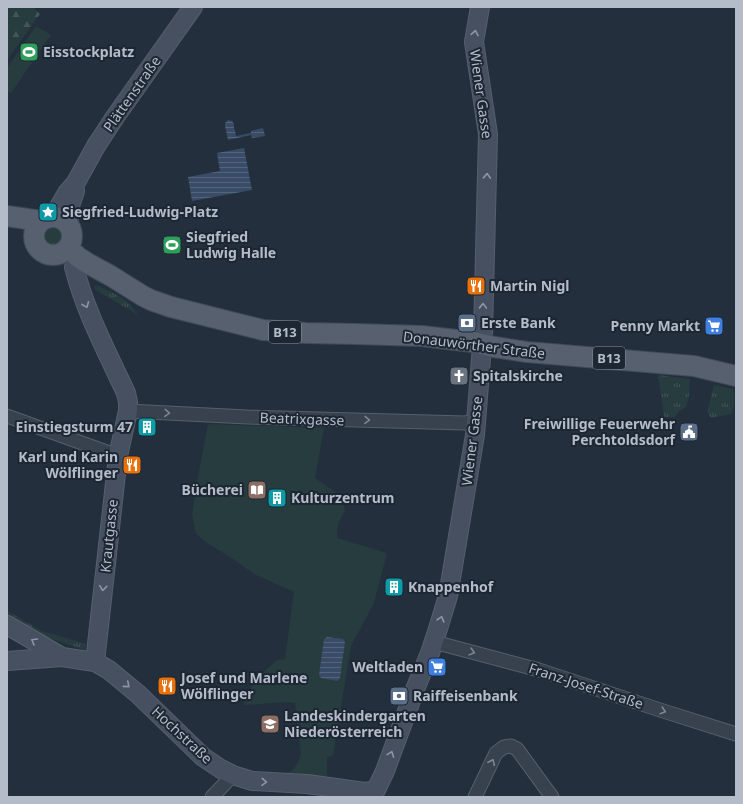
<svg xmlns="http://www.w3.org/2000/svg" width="743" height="804" font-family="'Noto Sans',sans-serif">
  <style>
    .grass { fill: url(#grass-tufts) }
    .forest { fill: url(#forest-firs) }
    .park { fill: #263c3f }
    .water { fill: url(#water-rules) }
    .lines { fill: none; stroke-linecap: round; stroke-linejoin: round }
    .street-casing { stroke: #565f6c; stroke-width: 15 }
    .secondary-casing { stroke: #565f6c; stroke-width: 20 }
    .primary-casing { stroke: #414a57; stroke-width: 22 }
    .street { stroke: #38414e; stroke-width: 13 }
    .secondary { stroke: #465061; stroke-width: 18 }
    .primary { stroke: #56606e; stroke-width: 20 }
    .oneway { stroke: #8e96a5 }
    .oneway2 { stroke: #7c8592 }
    .labels { text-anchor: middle; stroke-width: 4; stroke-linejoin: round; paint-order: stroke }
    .shield { fill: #1d2633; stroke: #878f9c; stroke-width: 1 }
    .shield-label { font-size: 13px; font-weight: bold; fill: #b4bcc9 }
    .poi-label { font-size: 14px; font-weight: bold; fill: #b4bcc9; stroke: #1d2633; text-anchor: start }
    .street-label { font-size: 14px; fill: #b4bcc9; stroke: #1d2633 }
  </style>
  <defs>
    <pattern id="grass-tufts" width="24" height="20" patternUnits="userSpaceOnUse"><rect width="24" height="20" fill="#263c3f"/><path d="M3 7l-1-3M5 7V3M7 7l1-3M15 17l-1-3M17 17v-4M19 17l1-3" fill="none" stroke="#435659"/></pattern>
    <pattern id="forest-firs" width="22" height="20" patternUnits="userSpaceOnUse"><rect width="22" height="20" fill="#263c3f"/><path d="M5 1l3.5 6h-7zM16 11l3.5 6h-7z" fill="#435659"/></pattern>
    <pattern id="water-rules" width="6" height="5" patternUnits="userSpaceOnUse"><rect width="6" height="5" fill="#394c67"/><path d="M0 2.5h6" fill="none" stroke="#53647b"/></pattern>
  </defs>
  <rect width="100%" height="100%" fill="#242f3e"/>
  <path class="grass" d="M48,226C56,225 65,230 62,239C57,257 29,238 48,226Z
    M95,285C110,291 130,299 137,314L97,291L95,289Z
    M658,375L690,379L689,396L686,407L679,411L675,417H664Z
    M714,385L733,389C735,398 735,406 731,414L711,418L707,412Z
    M7,611L42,631L86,644L85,650L43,636L7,616Z"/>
  <path class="forest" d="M7,7H33L40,14L7,60Z"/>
  <path class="park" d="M36,26L51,35L11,93L7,91V68Z
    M208,424L324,428L315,478L338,494L343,503L345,510L338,524L337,538L387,553L374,603L351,646L333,756L327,757V777L282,776C294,770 297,767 301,754L295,703L287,702L246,705H243L256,679L277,660L285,659L294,592L254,574L233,559L207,543L196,534L192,515L198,477Z"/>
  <path class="water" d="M228,120L232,121L234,124V129L235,130L236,136L251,133V131L263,128L265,136L252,138L251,135L228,140L225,126V123Z
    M244,148L252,190L192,201L188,177L220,171L217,153Z
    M327,637L343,639L345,642L340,678L337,681L321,678L319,675L324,639Z"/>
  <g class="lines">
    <defs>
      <path id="street" d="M128,411L247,417L465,423L476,421
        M7,416L118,456
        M434,642L539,670L660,710L736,734
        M212,797L233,775
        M475,797L496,753L504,747L511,746L517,749L552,797"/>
      <path id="secondary" d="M51,217L56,212L67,193L75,184L96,146L115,117L193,7
        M68,225L70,206L75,191
        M74,267C85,311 107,352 126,393L128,402V411L118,456L95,662
        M7,625L62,657L95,662L109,670L138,694L203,757L221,769L233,775L252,781L307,784L365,792L376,790
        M7,661L62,657
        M376,790L385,771L416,687L430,653L437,632L448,596L475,435L483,333L488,134L474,42L480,7"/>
      <path id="primary" d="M7,216L41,221
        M34 236a19 19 0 1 1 38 0a19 19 0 1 1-38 0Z
        M68,247L78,257L89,264L111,276L143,296L151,300L171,307L263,330L306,333L356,334L422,336L473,342L494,347L527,352L694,366L736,376"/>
    </defs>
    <use href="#street" class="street-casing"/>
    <use href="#secondary" class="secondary-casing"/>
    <use href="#primary" class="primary-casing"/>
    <use href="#street" class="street"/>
    <use href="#secondary" class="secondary"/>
    <use href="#primary" class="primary"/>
  </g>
  <defs><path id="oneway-chevron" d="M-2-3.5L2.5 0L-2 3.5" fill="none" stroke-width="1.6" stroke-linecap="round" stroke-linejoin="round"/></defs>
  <g class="oneway">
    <use href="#oneway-chevron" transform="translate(475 33) rotate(-80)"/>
    <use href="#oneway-chevron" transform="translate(487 176) rotate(-88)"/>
    <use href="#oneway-chevron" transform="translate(86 305) rotate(68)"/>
    <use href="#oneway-chevron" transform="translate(483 306) rotate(-88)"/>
    <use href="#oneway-chevron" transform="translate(103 588) rotate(96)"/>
    <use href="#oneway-chevron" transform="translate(441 619) rotate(-74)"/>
    <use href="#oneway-chevron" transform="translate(34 641) rotate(-150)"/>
    <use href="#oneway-chevron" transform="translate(127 685) rotate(40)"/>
    <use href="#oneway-chevron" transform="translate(391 754) rotate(-69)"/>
    <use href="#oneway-chevron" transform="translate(264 782) rotate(3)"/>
  </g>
  <g class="oneway2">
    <use href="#oneway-chevron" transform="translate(167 413) rotate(3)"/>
    <use href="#oneway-chevron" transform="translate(367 420) rotate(2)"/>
    <use href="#oneway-chevron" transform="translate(472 652) rotate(15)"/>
    <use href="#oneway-chevron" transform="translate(663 711) rotate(17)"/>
    <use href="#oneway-chevron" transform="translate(492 762) rotate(-65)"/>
  </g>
  <defs>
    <symbol id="stadium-square" viewBox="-11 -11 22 22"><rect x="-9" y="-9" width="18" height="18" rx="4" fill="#2e9e5b" stroke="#1d2633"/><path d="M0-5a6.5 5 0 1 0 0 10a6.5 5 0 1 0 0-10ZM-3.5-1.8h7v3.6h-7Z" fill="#fff"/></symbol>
    <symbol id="sight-square" viewBox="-11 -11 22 22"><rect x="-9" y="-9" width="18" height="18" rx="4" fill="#0f9aa8" stroke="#1d2633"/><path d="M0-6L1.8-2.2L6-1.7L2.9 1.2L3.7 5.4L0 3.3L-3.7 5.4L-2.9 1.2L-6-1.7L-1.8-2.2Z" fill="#fff"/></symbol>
    <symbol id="restaurant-square" viewBox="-11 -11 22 22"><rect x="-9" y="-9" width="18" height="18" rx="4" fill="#e8710a" stroke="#1d2633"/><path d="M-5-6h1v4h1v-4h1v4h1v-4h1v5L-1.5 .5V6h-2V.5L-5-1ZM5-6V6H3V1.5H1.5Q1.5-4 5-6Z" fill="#fff"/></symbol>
    <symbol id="bank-square" viewBox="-11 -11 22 22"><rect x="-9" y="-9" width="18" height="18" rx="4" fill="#5c6f8a" stroke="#1d2633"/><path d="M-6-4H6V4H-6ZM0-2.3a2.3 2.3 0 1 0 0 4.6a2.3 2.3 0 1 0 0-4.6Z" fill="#fff"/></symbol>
    <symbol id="supermarket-square" viewBox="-11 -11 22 22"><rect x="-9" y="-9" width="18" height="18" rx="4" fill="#3f7fe0" stroke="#1d2633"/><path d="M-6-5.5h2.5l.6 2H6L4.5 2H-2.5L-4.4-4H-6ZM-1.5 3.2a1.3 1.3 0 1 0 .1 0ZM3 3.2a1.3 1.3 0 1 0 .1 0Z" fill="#fff"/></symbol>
    <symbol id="church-square" viewBox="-11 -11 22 22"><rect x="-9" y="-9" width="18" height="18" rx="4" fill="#6b7280" stroke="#1d2633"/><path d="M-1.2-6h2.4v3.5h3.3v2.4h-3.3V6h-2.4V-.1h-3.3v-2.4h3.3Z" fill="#fff"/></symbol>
    <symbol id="building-square" viewBox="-11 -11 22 22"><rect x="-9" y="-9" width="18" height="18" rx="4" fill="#0f9aa8" stroke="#1d2633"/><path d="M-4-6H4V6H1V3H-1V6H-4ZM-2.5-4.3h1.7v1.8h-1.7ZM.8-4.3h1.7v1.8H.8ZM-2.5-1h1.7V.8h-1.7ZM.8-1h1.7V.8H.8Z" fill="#fff"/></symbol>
    <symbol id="civic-square" viewBox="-11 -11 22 22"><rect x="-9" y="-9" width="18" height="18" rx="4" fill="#5c6f8a" stroke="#1d2633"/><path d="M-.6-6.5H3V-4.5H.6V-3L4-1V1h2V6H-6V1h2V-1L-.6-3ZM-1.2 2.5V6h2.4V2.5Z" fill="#fff"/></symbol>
    <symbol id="library-square" viewBox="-11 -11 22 22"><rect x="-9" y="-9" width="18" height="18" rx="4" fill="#8d6e63" stroke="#1d2633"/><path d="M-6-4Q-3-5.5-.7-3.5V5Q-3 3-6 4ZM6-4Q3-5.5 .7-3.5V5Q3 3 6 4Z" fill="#fff"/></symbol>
    <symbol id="school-square" viewBox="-11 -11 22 22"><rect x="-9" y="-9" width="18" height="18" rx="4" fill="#8d6e63" stroke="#1d2633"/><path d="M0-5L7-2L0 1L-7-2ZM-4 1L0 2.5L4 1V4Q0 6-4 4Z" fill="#fff"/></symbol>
  </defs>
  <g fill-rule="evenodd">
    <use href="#stadium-square" x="18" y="41" width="22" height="22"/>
    <use href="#sight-square" x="37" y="201" width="22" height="22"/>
    <use href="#stadium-square" x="161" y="234" width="22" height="22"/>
    <use href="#restaurant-square" x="465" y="275" width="22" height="22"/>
    <use href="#bank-square" x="456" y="312" width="22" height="22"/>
    <use href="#supermarket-square" x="703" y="315" width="22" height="22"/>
    <use href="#church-square" x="448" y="365" width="22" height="22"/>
    <use href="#building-square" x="136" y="416" width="22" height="22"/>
    <use href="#civic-square" x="678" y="421" width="22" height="22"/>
    <use href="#restaurant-square" x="121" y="454" width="22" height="22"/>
    <use href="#library-square" x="246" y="479" width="22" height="22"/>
    <use href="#building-square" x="266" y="487" width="22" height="22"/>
    <use href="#building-square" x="383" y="576" width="22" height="22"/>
    <use href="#supermarket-square" x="426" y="656" width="22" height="22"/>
    <use href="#restaurant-square" x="156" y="675" width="22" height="22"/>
    <use href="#bank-square" x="388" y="685" width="22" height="22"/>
    <use href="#school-square" x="259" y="713" width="22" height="22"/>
  </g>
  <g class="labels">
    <g class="shield">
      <rect x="269" y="321" width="32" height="22" rx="3"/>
      <rect x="593" y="347" width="32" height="22" rx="3"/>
    </g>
    <g class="shield-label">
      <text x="285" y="337">B13</text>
      <text x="609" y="363">B13</text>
    </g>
    <g class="poi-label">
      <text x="43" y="57">Eisstockplatz</text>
      <text x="62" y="217">Siegfried-Ludwig-Platz</text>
      <text x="186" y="242">Siegfried<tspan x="186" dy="16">Ludwig Halle</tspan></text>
      <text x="490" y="291">Martin Nigl</text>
      <text x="481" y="328">Erste Bank</text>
      <text x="700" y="331" text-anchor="end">Penny Markt</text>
      <text x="473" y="381">Spitalskirche</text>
      <text x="675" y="429" text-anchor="end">Freiwillige Feuerwehr<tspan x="675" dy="16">Perchtoldsdorf</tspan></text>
      <text x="133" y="432" text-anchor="end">Einstiegsturm 47</text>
      <text x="118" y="462" text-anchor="end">Karl und Karin<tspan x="118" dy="16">Wölflinger</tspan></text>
      <text x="243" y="495" text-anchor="end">Bücherei</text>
      <text x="291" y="503">Kulturzentrum</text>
      <text x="408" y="592">Knappenhof</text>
      <text x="423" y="672" text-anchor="end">Weltladen</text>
      <text x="181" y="683">Josef und Marlene<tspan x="181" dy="16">Wölflinger</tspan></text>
      <text x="413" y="701">Raiffeisenbank</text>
      <text x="284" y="721">Landeskindergarten<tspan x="284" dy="16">Niederösterreich</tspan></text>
    </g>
    <g class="street-label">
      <text transform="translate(132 94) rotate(-55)" y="5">Plättenstraße</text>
      <text transform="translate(481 94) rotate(82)" y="5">Wiener Gasse</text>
      <text transform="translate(474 345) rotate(7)" y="5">Donauwörther Straße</text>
      <text transform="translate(302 419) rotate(2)" y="5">Beatrixgasse</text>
      <text transform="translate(472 441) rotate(-83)" y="5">Wiener Gasse</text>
      <text transform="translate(109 536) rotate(-84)" y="5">Krautgasse</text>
      <text transform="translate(586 686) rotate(18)" y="5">Franz-Josef-Straße</text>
      <text transform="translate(182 735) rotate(43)" y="5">Hochstraße</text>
    </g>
  </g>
  <rect width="743" height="804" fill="none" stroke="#b4bcc9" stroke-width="16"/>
</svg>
